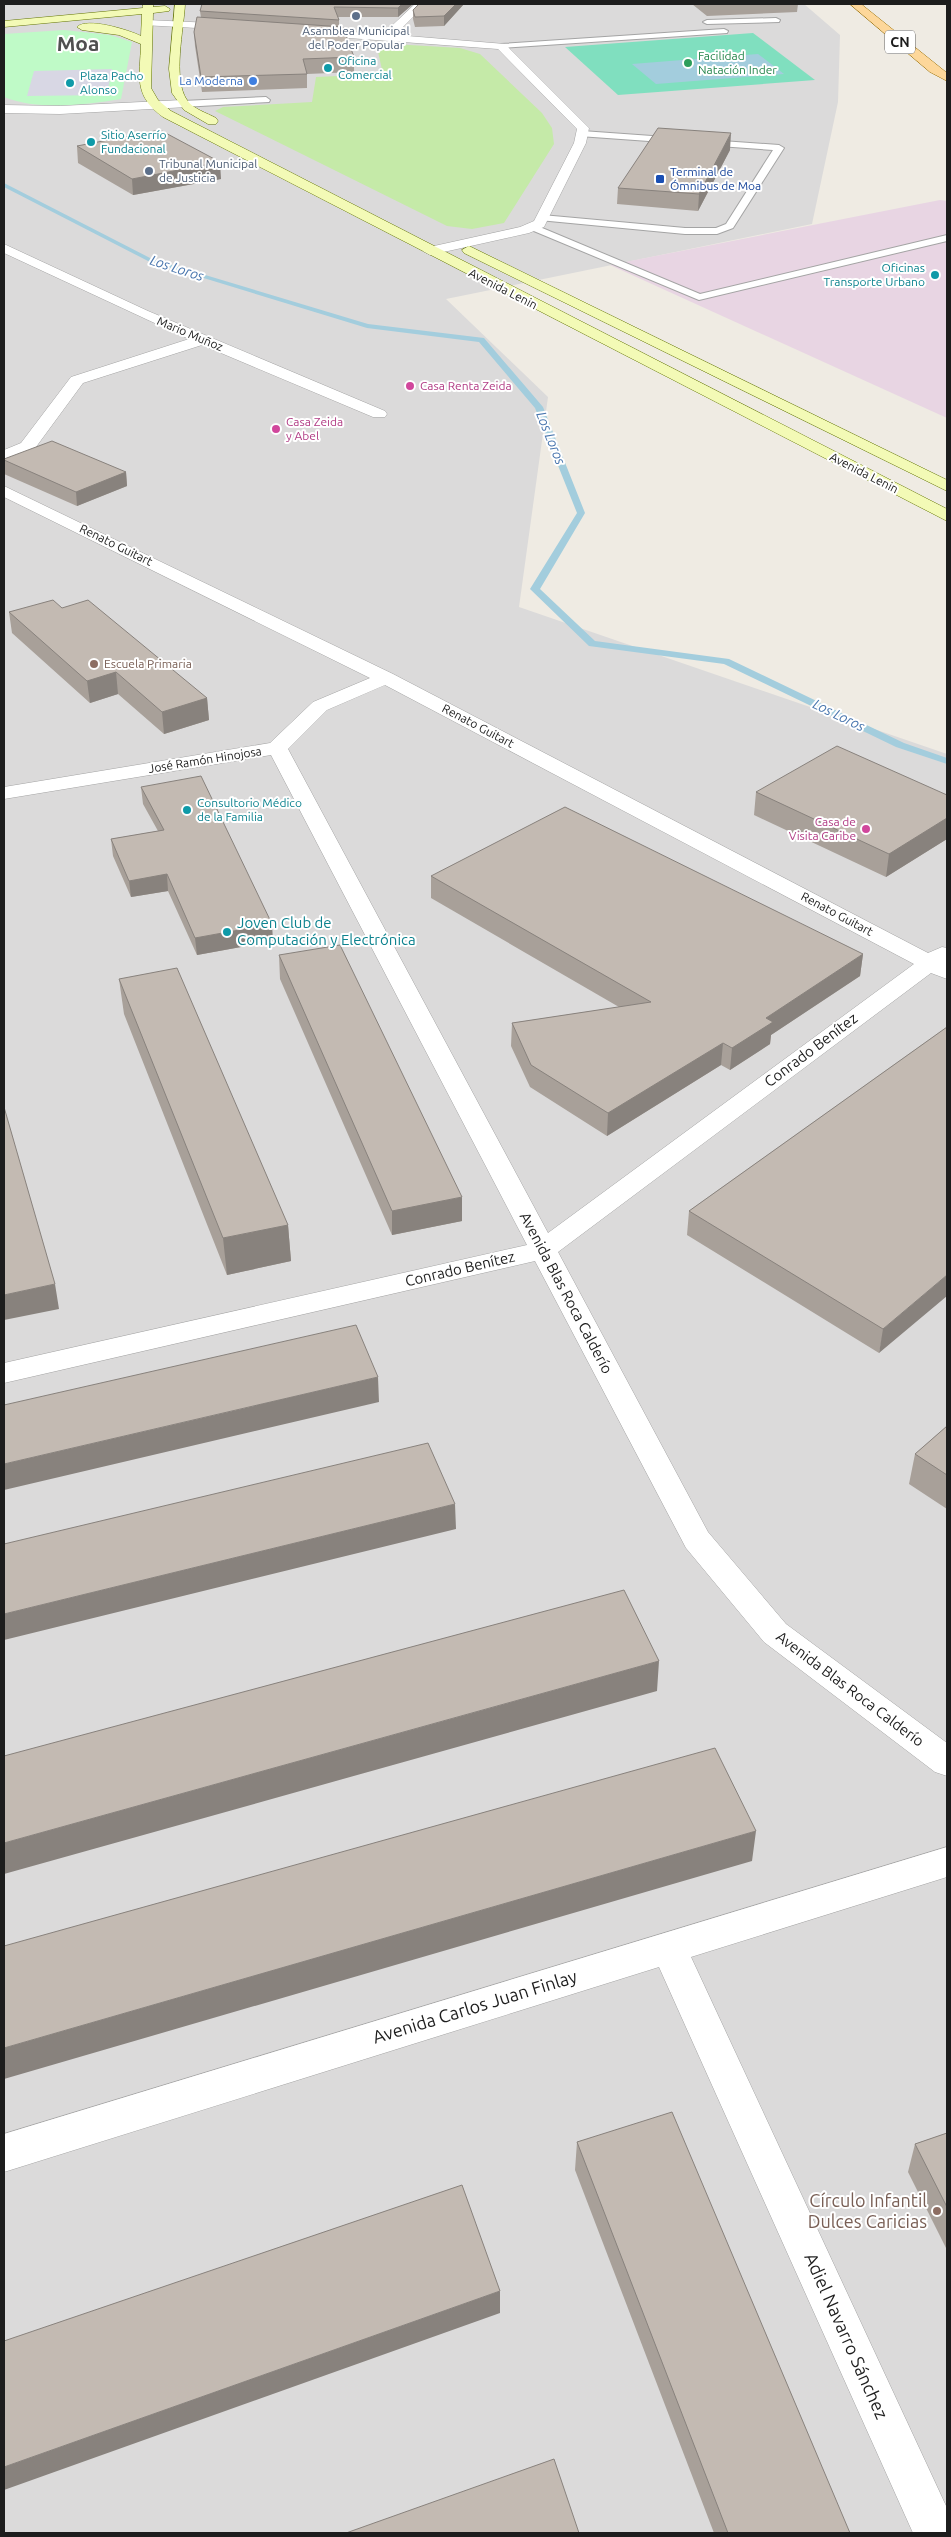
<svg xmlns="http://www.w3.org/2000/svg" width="951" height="2537" font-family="Ubuntu,sans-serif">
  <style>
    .residential { fill: #dbdada }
    .industrial { fill: #e8d5e3 }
    .grass { fill: #c5eaa8 }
    .park { fill: #bffac7 }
    .pitch { fill: #80dfbf }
    .plaza { fill: #d8d7e4 }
    .water { fill: #a3cddd }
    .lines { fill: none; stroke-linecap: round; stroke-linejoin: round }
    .stream { fill: #a3cddd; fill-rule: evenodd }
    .lane-casing { stroke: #a4a4a4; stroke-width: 2 }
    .street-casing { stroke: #a4a4a4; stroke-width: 1 }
    .secondary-casing { stroke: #637504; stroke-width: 1 }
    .primary-casing { stroke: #976d00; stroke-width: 1 }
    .lane { fill: #fff; fill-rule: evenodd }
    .street { fill: #fff; fill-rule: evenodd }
    .secondary { fill: #f3fab6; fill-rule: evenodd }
    .primary { fill: #fdd79a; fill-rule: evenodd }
    .wall { fill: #a8a099 }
    .shaded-wall { fill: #88827d }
    .building { fill: #c3bab2; stroke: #88827d }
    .service-dot { fill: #5c6f8a; stroke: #fff; stroke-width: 2 }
    .leisure-dot { fill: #2e9e5b; stroke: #fff; stroke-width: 2 }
    .culture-dot { fill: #0f9aa8; stroke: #fff; stroke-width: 2 }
    .shop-dot { fill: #3f7fe0; stroke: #fff; stroke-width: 2 }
    .transit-dot { fill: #1a4fb4; stroke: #fff; stroke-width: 2 }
    .hotel-dot { fill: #d1479c; stroke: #fff; stroke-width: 2 }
    .education-dot { fill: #8d6e63; stroke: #fff; stroke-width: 2 }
    .labels { text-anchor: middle; stroke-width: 4; stroke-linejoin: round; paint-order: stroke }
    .far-service-label { font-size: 12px; fill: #4e5e75; stroke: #fff }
    .far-leisure-label { font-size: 12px; fill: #27864d; stroke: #fff; text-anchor: start }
    .far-culture-label { font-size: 12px; fill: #0d838f; stroke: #fff; text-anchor: start }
    .far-shop-label { font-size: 12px; fill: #366cbe; stroke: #fff; text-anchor: end }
    .far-transit-label { font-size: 12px; fill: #164399; stroke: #fff; text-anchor: start }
    .far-street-label { font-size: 12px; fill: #1d1d1d; stroke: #fff }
    .far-hotel-label { font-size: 12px; fill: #b23c85; stroke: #fff; text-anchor: start }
    .far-education-label { font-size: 12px; fill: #785e54; stroke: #fff; text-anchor: start }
    .shield { fill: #fff; stroke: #616161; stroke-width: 1 }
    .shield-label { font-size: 14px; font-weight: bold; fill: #1d1d1d }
    .far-water-label { font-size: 14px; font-style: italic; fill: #4976ae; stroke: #fff }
    .culture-label { font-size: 15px; fill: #0d838f; stroke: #fff; text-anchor: start }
    .street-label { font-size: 15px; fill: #1d1d1d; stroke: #fff }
    .near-street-label { font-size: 18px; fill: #1d1d1d; stroke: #fff }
    .near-education-label { font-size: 18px; fill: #785e54; stroke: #fff; text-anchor: end }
    .far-town-label { font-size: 21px; font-weight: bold; fill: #505050; stroke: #fff }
  </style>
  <rect width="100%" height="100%" fill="#efebe3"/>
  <path class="residential" d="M4,4H804L840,35L838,102L812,224L446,299L548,397L519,607L947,754V2533H4Z"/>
  <path class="industrial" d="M940,200L947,201V418L610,265Z"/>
  <path class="grass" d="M376,43L460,48L480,54L542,113L552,128L554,144L504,223L472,229L447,226L215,111L223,107L312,102L316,77L383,74Z"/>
  <path class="park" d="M64,30L110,35L132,42L121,99C83,105 40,111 4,97V34Z"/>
  <path class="pitch" d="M753,33L815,80L618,95L565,47Z"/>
  <path class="plaza" d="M112,69L107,95L27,96L34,71Z"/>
  <path class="water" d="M758,54L784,74L656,84L632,64Z"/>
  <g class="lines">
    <path class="stream" d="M4,183L152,259L368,324L484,338L543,407L585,513L540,589L595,641L729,659L904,743L947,758V764L896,747L724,664L589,646L530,589L577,513L535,408L479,342L367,328L148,261L4,187Z"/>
    <defs>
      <path id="lane" d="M776,18L780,20L779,22L707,24L703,22L707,20Z
        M724,29L728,31L727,33L501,48L497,46L501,44Z
        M266,97L270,100L269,102L183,107L179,104L183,101Z
        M582,131L779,145L784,148L733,228L717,234H685L539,220L537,218L542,215L685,228H716L726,224L773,150L579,136V132Z
        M529,225H535L700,294L947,235V241L699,300L529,229Z"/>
      <path id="street" d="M415,4H426L395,35L505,44L589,128L586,143L544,227L529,233L430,255L423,251L425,248L520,227L534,221L574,143L577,129L498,49L308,35L303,32L308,29L383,34Z
        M147,20L233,24L238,27L233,30L143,25L142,23Z
        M183,100L187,101V107L60,114L4,113V105L60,106Z
        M4,244L148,311L385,411L387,414L385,417H373L202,345L83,383L33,451L4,460V450L21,443L71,377L189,339L4,253Z
        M4,486L393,674L928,953L942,947L947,948V979L931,973L558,1252L708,1532L786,1624L947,1743V1776L935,1772L764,1642L686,1548L535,1261L4,1383V1363L527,1245L271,755L4,799V787L270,743L313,702L370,678L4,497ZM385,685L914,964L548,1233L288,749L327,710Z
        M947,1847V1877L691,1957L947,2508V2533H913L659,1967L4,2172V2134Z"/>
      <path id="secondary" d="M143,4H153V7L165,6L170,9L169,11L153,13L151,88L158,100L171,111L947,509V521L163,117C133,95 140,77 141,44L119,35L82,30L77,27C87,17 129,30 141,36L142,14L4,27V21L143,8Z
        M175,4H185C184,28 172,79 187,100C193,109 207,113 216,118L218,121L216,124H208L184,110L172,93L169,69Z
        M469,246L947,480V491L464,253L462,250Z"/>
      <path id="primary" d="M850,4H861L947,73V81L930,72Z"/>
    </defs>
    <use href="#lane" class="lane-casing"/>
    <use href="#street" class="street-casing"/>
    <use href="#secondary" class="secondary-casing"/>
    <use href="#primary" class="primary-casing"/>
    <use href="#lane" class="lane"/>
    <use href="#street" class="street"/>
    <use href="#secondary" class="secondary"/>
    <use href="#primary" class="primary"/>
  </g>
  <path class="wall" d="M413,4L398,17H338L339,20V27L354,57V72L307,74V88L202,92L195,46L194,32L201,18L200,11Z
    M419,4H464L444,26L415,27L413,19V10Z
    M692,4H798L797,12L707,16Z
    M77,146L221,179L133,195L78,163Z
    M730,150L698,211L617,204L618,188Z
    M4,459L126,472L127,486L77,506L4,474Z
    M62,608L207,698L209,720L164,734L118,694L90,703L12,633L9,612Z
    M141,787L273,941L197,955L168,891L131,897L113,856L111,839L158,831L143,804Z
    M756,792L947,795V839L886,877L754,815Z
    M431,876L863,954L860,976L771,1035L770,1044L730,1070L721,1065L607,1136L530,1087L511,1046L512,1023L619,1007L431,898Z
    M279,955L462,1221L392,1235L280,979Z
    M119,979L288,1225L291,1261L227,1275L124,1014Z
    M947,1027L879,1353L687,1235L689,1211Z
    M947,1426V1509L909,1484L915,1454Z
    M947,2133V2250L908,2172L915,2144Z
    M577,2142L850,2533H714L575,2170Z"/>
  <path class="shaded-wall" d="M402,4H413L398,17V8Z
    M456,4H464L444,26V16Z
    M731,133L730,150L698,211L699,194Z
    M220,162L221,179L133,195L132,179Z
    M126,472L127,486L77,506L76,492Z
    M116,672L118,694L90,703L87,681Z
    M207,698L209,720L164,734L162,712Z
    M947,818V839L886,877L889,854Z
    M167,874L168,891L131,897L129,881Z
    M272,924L273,941L197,955L195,938Z
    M863,954L860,976L771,1035L770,1044L730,1070L732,1048L766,1018Z
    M723,1043L721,1065L607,1136L608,1113Z
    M462,1197V1221L392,1235V1211Z
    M288,1225L291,1261L227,1275L223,1238Z
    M947,1275V1296L879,1353L883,1329Z
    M55,1284L59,1309L4,1320V1295Z
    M378,1377L379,1402L4,1490V1464Z
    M455,1504L456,1529L4,1640V1614Z
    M659,1661L657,1691L4,1874V1843Z
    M756,1831L752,1861L4,2079V2048Z
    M500,2291V2313L4,2490V2467Z"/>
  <path class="building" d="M202,4H402L398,8L334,7L339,20L200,11Z
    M419,4H456L444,16L415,17L413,10Z
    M197,17L343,27L354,57L303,59L307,74L201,77L194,32Z
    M658,128L731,133L699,194L618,188Z
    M160,130L220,162L132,179L77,146Z
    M52,441L126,472L76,492L4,460V459Z
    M53,600L62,608L88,600L207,698L162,712L116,672L87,681L9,612Z
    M837,746L947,795V818L889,854L756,792Z
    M201,776L272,924L195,938L167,874L129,881L111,839L164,830L141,787Z
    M565,807L863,954L766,1018L773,1022L732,1048L723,1043L608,1113L531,1065L512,1023L651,1002L431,876Z
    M340,945L462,1197L392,1211L279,955Z
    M177,968L288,1225L223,1238L119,979Z
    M947,1027V1275L883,1329L689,1211Z
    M4,1107L55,1284L4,1295Z
    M356,1325L378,1377L4,1464V1405Z
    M947,1426V1475L915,1454Z
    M428,1443L455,1504L4,1614V1544Z
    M624,1590L659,1661L4,1843V1756Z
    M715,1748L756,1831L4,2048V1946Z
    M672,2112L850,2533H728L577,2142Z
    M947,2133V2207L915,2144Z
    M462,2185L500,2291L4,2467V2341Z
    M554,2459L579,2533H346Z"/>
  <g class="service-dot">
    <circle cx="356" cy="16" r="5"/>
    <circle cx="149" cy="171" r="5"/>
  </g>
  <circle class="leisure-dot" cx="688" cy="63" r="5"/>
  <g class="culture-dot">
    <circle cx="328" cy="68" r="5"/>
    <circle cx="70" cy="83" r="5"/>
    <circle cx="91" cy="142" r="5"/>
    <circle cx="935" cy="275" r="5"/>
    <circle cx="187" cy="810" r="5"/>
    <circle cx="227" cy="932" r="5"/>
  </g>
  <circle class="shop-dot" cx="253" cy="81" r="5"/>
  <rect class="transit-dot" x="655" y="174" width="10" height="10" rx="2.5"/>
  <g class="hotel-dot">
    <circle cx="410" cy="386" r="5"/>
    <circle cx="276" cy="429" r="5"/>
    <circle cx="866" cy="829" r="5"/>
  </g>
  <g class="education-dot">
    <circle cx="94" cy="664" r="5"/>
    <circle cx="937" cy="2211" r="5"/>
  </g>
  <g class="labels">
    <g class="far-service-label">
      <text x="356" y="35">Asamblea Municipal<tspan x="356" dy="14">del Poder Popular</tspan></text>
      <text x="159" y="168" text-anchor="start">Tribunal Municipal<tspan x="159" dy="14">de Justicia</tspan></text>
    </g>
    <g class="far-leisure-label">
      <text x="698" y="60">Facilidad<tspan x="698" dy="14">Natación Inder</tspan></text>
    </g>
    <g class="far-culture-label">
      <text x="338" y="65">Oficina<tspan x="338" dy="14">Comercial</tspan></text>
      <text x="80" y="80">Plaza Pacho<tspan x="80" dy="14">Alonso</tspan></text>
      <text x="101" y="139">Sitio Aserrío<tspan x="101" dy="14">Fundacional</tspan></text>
      <text x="925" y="272" text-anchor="end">Oficinas<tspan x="925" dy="14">Transporte Urbano</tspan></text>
      <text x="197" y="807">Consultorio Médico<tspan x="197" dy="14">de la Familia</tspan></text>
    </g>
    <g class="far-shop-label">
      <text x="243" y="85">La Moderna</text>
    </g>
    <g class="far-transit-label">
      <text x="670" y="176">Terminal de<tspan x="670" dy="14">Ómnibus de Moa</tspan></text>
    </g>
    <g class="far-street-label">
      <text transform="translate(503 289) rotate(27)" y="4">Avenida Lenin</text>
      <text transform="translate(190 334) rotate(23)" y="4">Mario Muñoz</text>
      <text transform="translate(864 473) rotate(27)" y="4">Avenida Lenin</text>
      <text transform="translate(116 545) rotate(26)" y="4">Renato Guitart</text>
      <text transform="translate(478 726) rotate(28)" y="4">Renato Guitart</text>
      <text transform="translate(205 760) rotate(-9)" y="4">José Ramón Hinojosa</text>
      <text transform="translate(837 914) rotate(28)" y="4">Renato Guitart</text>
    </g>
    <g class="far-hotel-label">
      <text x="420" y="390">Casa Renta Zeida</text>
      <text x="286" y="426">Casa Zeida<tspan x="286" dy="14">y Abel</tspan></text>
      <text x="856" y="826" text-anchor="end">Casa de<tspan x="856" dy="14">Visita Caribe</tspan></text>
    </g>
    <g class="far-education-label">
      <text x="104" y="668">Escuela Primaria</text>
    </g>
    <rect class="shield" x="885" y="30.5" width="30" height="23" rx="4"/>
    <g class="shield-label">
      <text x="900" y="47">CN</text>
    </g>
    <g class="far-water-label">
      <text transform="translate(177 268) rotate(18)" y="5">Los Loros</text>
      <text transform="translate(551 438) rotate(68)" y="5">Los Loros</text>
      <text transform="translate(839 715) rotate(26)" y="5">Los Loros</text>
    </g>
    <g class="culture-label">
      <text x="237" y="928">Joven Club de<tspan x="237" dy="17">Computación y Electrónica</tspan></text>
    </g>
    <g class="street-label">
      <text transform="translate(811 1050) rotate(-37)" y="5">Conrado Benítez</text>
      <text transform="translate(460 1269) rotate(-13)" y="5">Conrado Benítez</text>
      <text transform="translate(566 1293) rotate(62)" y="5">Avenida Blas Roca Calderío</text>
      <text transform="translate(850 1689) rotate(37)" y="5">Avenida Blas Roca Calderío</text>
    </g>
    <g class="near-street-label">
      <text transform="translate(475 2007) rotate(-17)" y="6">Avenida Carlos Juan Finlay</text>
      <text transform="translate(846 2336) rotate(66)" y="6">Adiel Navarro Sánchez</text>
    </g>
    <g class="near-education-label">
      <text x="927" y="2207">Círculo Infantil<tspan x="927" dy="21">Dulces Caricias</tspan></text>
    </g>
    <g class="far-town-label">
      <text x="78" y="51">Moa</text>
    </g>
  </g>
  <rect width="951" height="2537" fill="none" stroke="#1d1d1d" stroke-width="10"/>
</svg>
